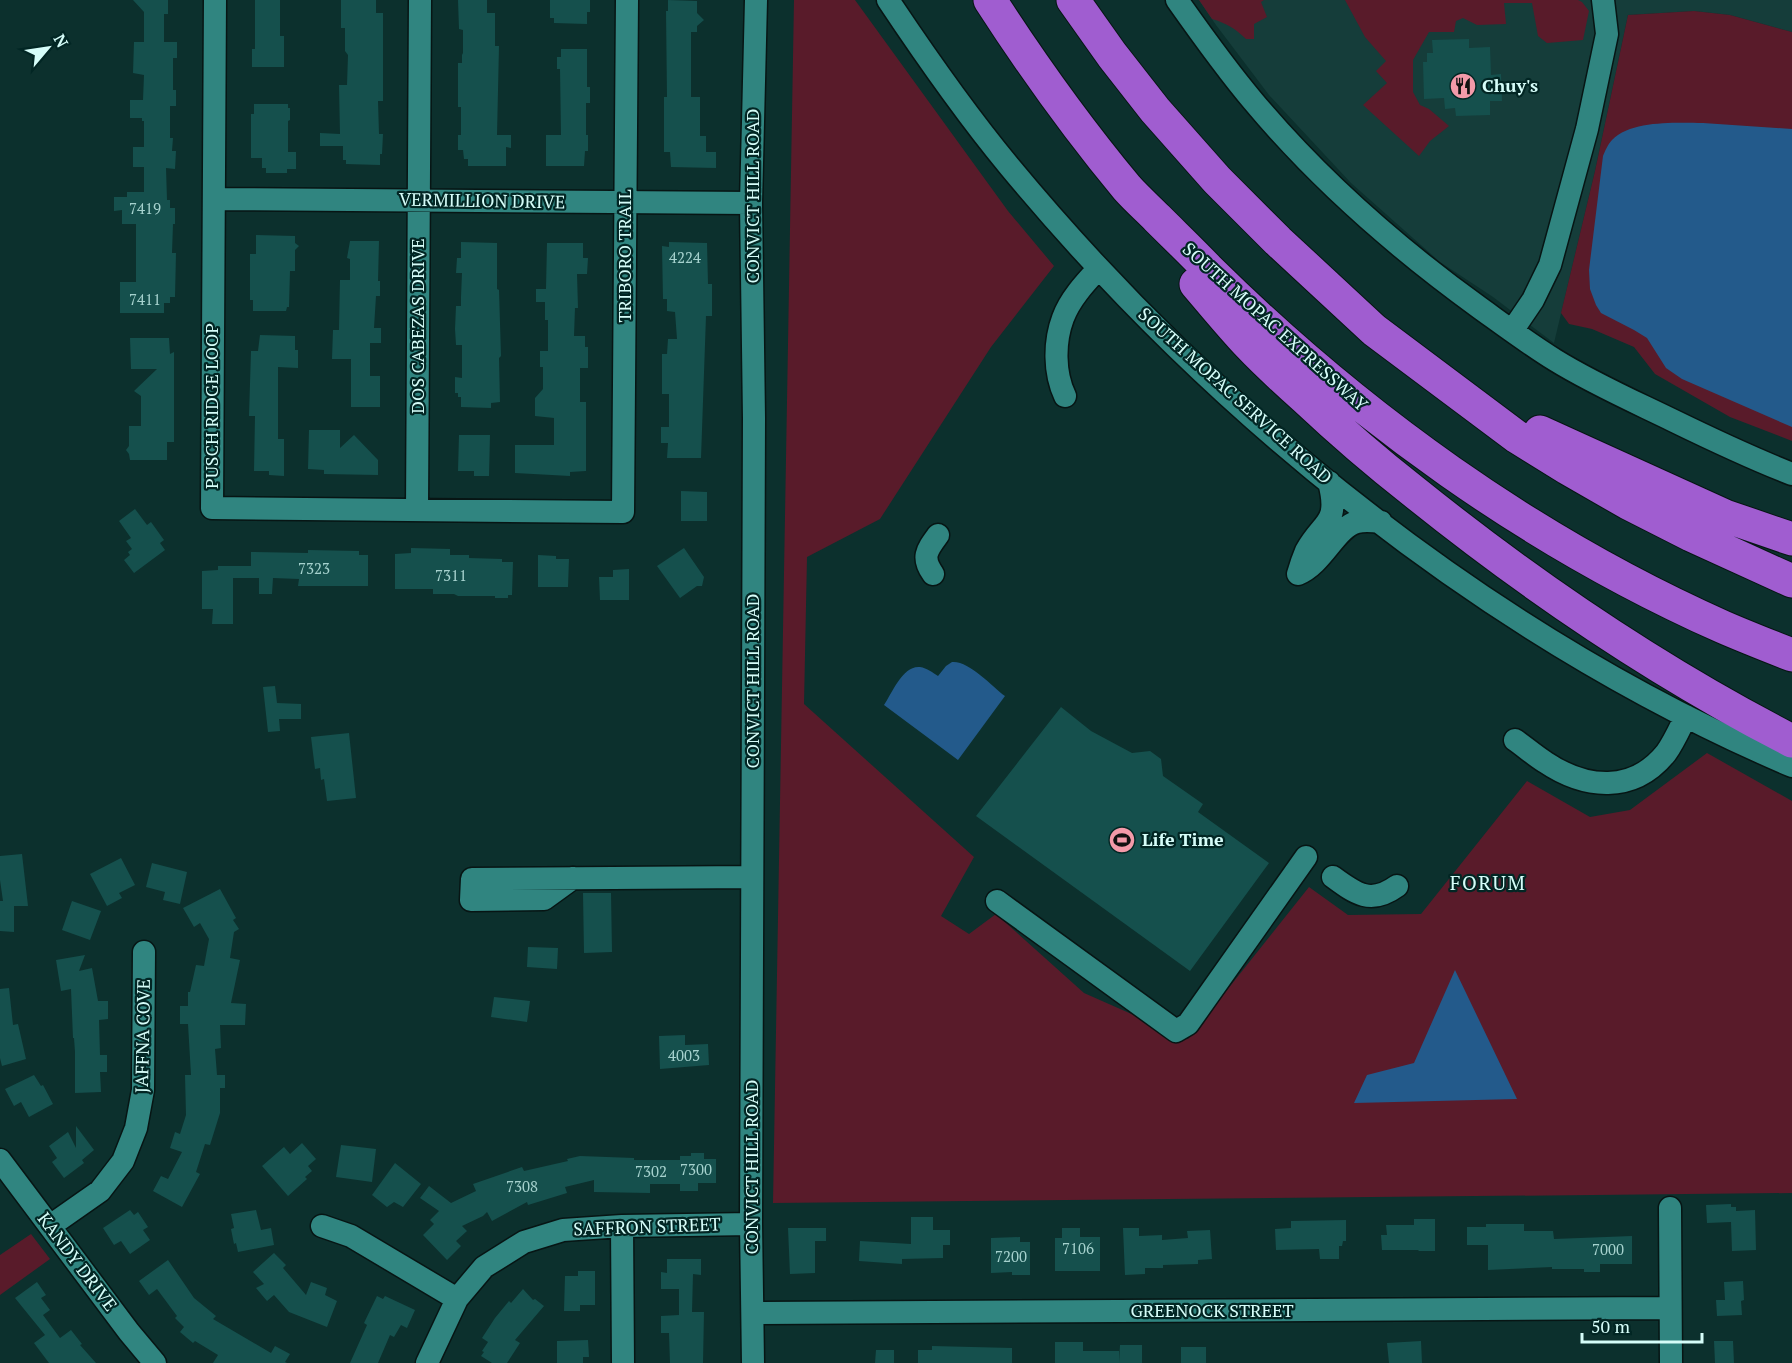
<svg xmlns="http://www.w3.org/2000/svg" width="1792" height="1363" font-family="'PT Serif',serif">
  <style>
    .built { fill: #153d3a }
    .green { fill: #591b2a }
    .water { fill: #235a8b }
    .building { fill: #15504d }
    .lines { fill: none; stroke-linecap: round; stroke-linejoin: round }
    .minor-casing { stroke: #071514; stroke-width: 25 }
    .highway-casing { stroke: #071514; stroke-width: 35 }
    .minor { stroke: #308580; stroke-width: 22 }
    .highway { stroke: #a05dd0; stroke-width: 33 }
    .labels { text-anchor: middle; stroke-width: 4.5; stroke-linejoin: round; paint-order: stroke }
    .number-label { font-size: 15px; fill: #a6d2ce }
    .poi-label { font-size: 18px; font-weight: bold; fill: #d6fdf9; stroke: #022624; text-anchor: start }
    .street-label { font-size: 18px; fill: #d6fdf9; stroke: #022624 }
    .neighbourhood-label { font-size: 20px; letter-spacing: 1.5px; fill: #d6fdf9; stroke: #022624 }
  </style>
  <rect width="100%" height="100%" fill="#0c302d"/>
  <path class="built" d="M1199,0H1792V32L1730,15L1694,11L1628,15L1595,171L1554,343L1493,297L1440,262L1351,183L1269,95L1216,25Z"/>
  <path class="green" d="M794,0H855L1008,211L1054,266L991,347L880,519L807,557L804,704L974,857L941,916L969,934L996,914L1084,993L1188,1039L1309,887L1348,915L1421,914L1527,781L1590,817L1630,810L1707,753L1792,801V1193L773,1203Z
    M1199,0H1264L1261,2L1267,17L1254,24V39H1246C1236,29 1226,23 1212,19Z
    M1345,0H1578L1582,2L1589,11L1583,40L1547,43L1538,36L1532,3H1504L1506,24L1477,25L1463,18L1456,21L1454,32H1429L1413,60V92L1420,105L1429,109L1449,126L1430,141L1419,156L1363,105L1387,83L1376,71L1386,61L1365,37Z
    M1694,11L1730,15L1792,32V441L1730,417L1655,374L1634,347L1592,329L1569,324L1561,313L1595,171L1628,15Z
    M31,1234L50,1259L0,1295V1255Z"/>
  <path class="water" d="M1703,123L1792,129V427L1682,379L1666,368L1647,338L1634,330L1601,313L1596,305L1590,289L1589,270L1603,156C1605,151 1608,144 1612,140C1632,120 1676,123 1703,123Z
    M952,662C968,660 992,686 1005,696L958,760L884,705C892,693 903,665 920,667C927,668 933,673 938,676L946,666Z
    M1455,970L1517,1099L1354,1103L1367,1075L1414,1063Z"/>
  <path class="building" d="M133,0H168V14H164V42H177V58H173V90H176V106H170V138H173L172,151H176L175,169L166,168L167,200H170V208H175V224H173L172,253H176L175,297H170V303H164V313H120V282H136V224H122V210L114,211V197H127V192H144V167H133V147H144V121H142V118H130V100H143L144,75L133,73L134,42H144V12Z
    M255,0H280V36H284V67H252V49H255Z
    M341,0H376V13H383V101H378L379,134H383L382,154H380V165L346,164V160H343V146H320V133L340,134L339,85H347L348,55L345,51V28H341Z
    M458,0H487V13H495V46H499L497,135H511V148L506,147V166H468V159H464L463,150H458V135H461V107H458V63H462V55L463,53V30L459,29Z
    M550,0H590V12H587V24L554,23V18H550Z
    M668,0L697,1V13L704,20L697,26V32H691V97H700V136H706V152H716V168L671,167L670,152H664V97H667L666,11H668Z
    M1469,39V48L1490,47L1491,75L1501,74L1502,101H1490V115L1456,116L1455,108L1445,109L1444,98L1424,99L1423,62H1427V53H1433L1432,40Z
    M561,49H587V87H590V103H586V135H588V151H585L584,166H546V135H561L560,69H557V57H561Z
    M254,104H288V108H290V120L288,121V152H296V169H287V173H266V168H262V158H251V114H254Z
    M256,235L295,236V243L299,246L295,250V271H290L289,307H287L286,311H253V300H250V254H256Z
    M350,241H379L378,281H380V296H376L374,328H381V343H370V376H380V407H351V359H332L333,330H339L340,280H350V259L347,258Z
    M461,242L497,243V289L499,290L501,356L499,358L500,402L491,403V408L461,407V397H458V393H455V377L462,378V345H456L455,329L456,306H461V297L462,273H456L457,258H461Z
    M669,242L707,243L708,284H712V316H706L701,458H667L668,443H661V427H669V394H662V354H667L668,339H677L675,312L667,311V299H663L662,246L669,247Z
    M547,243H583V258H588L587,274H577L578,308H575L574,336H585V347H588V368H580V402H586V471L570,472V476L515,473V445H554V418L535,416V398L543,389V367H540V351H548V320H545V302H536V289H546Z
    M260,335L295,336V350H298V368L278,367V439H284V476L269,475V471H254L255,416H249L251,351H258Z
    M130,338H169L170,354L174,352V442H167V460H130L129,454L126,450L129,446V426H141V396L134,391L157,369H131Z
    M309,430H340V448L354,435L378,460V475L324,474V470L308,469Z
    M459,435H490L489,476H474V471H458Z
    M681,491L707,492V521H681Z
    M135,509L147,525L151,522L164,540L160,543L165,550L134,573L124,560L130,555L128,552L132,549L126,541L131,538L119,521Z
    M411,548L450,549V555H469V558L502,559V562H513L512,595H508V598H495V596H458L454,594H433V589H395V554L411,553Z
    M684,548L704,577L702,586H697L680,598L657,566Z
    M308,550L359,551V555H368V586H298L299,579L273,578L272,594H259V578H233V624H212L213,609H202V571L218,570V566H251V552L308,553Z
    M538,555L556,556V559H569L568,587H538Z
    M629,569V600H600L599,577H613V570Z
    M275,686L277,703L301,704V719H279L280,731L268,732L263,687Z
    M1061,707L1091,731L1132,753L1150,751L1161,759L1163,776L1203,804L1198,812L1269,863L1190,971L976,816Z
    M349,733L356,798L327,801L324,779L321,780L320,768L315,769L311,737Z
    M22,854L28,906H14V932L0,931V901H3L0,880V856Z
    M121,858L135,885L119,893L122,898L107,906L90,874Z
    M152,863L187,872L180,904L163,900L165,892L146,887Z
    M220,889L236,918L233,920L239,929L234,932L230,958L240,960L231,1003L246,1004L245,1025H220L221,1048L215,1049L217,1075H225V1088H220V1113L210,1145L205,1144L196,1172L200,1174L182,1207L153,1191L161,1176L168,1179L182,1152L170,1148L175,1132L180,1134L186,1115L185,1075H191L188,1024H180V1006H188V992H190L196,965L204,966L209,939L200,923L194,927L183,908Z
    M583,893H611L612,952L584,953Z
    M72,901L101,911L90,940L62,930Z
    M528,947L558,948L557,969L527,967Z
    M85,955L79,971L92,968L98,1001H108V1019L99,1020L100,1055H107V1072H100L101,1092L75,1093V1052L74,1038H73L71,989L61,991L56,960Z
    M9,988L13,1025L18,1024L26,1059L2,1066L0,1058V989Z
    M494,997L530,1001L527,1022L491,1017Z
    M685,1035V1045L708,1044L709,1065L660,1069L659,1036Z
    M34,1075L41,1086L43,1085L53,1104L29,1117L21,1102L14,1106L5,1089Z
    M76,1126L94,1150L82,1160L84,1163L64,1178L52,1162L57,1158L49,1146L68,1132L76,1148Z
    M302,1143L316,1159L308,1166L312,1171L305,1177L307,1179L288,1196L262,1166L284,1147L290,1154Z
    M341,1145L376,1149L372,1182L336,1177Z
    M691,1153H704V1159H716V1183H698V1191H680V1184H650V1193L594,1192V1180L565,1187L567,1193L528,1205L527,1202L492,1221L487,1212L483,1216L462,1226L467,1231L456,1241L461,1246L447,1260L423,1235L434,1224L430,1220L439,1211L420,1198L429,1186L451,1203L476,1191L473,1184L522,1167L524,1171L568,1161L567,1159L580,1156L634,1158V1160H680V1156H691Z
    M395,1163L421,1184L403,1207L394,1202L387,1207L372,1195Z
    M1731,1204V1207H1736V1211L1755,1210L1756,1250L1732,1251L1731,1222L1707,1223L1706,1205Z
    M130,1210L134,1215L138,1212L148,1227L143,1230L150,1240L130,1254L121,1241L114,1245L103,1228Z
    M256,1210L261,1230L271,1228L274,1245L238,1252L236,1243L234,1244L231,1229L234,1228L231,1214Z
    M911,1217H933V1230H950V1245H943V1258L902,1259V1264L859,1261L860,1241L911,1244Z
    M1414,1219H1435V1251H1418L1419,1250H1382L1381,1235H1387L1386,1225H1414Z
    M1346,1220V1241H1343L1342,1246H1339V1259H1320L1319,1249L1276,1250L1275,1229L1291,1228V1221Z
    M1486,1224H1524V1231H1553L1554,1239L1632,1236V1264H1600V1272H1584V1269H1552V1267L1488,1270V1245H1467V1227H1486Z
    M788,1228H826V1241H815V1273L790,1274Z
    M1062,1228H1080V1237H1100V1271H1055V1238H1062Z
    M1123,1228H1139V1236L1162,1235V1240L1188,1238L1187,1231L1210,1230L1212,1259L1198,1260V1264L1163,1265V1268H1145V1274L1125,1275Z
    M1020,1237V1242H1030V1275H1012V1272L991,1273V1238Z
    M274,1253L286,1265L283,1268L306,1295L311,1282L327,1288L325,1295L337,1301L327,1327L289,1312L274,1295L267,1301L256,1288L264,1284L253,1272Z
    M667,1259H701V1275L693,1274L692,1312H704L703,1363H670L669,1333H661V1316L679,1315V1289H661V1272L667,1273Z
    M168,1260L194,1298L216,1316L213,1319L271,1353L275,1346L290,1354L285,1362L287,1363H213L218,1355L195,1341L193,1343L180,1332L184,1327L175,1318L177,1316L157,1289L149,1295L139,1281Z
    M578,1271H595V1305H580V1311H564L565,1276H578Z
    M1743,1281L1744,1300L1741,1301L1742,1315L1717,1316L1716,1300H1725L1724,1282Z
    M37,1282L46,1295L41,1298L50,1310L43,1315L60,1338L71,1330L82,1344L80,1345L96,1363H49L34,1343L45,1335L15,1298Z
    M523,1289L533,1300L535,1299L544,1306L515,1340L520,1343L507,1363H492L481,1356L484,1352L482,1351L488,1342L482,1338L495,1318L509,1301L511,1303Z
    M377,1296L383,1299L385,1296L415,1310L407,1328L401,1325L394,1337L390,1335L378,1363H350L367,1325L364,1323Z
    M588,1340L589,1357H583V1363H557V1341Z
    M1421,1341L1422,1363H1389L1387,1343Z
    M1714,1341H1733L1734,1363H1715Z
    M1055,1342H1083V1351H1119V1363H1055Z
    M1120,1345H1142V1363H1119Z
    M932,1346L1012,1348V1363H918V1350H932Z
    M1181,1347H1206V1363H1181Z
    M876,1350H894V1363H875Z"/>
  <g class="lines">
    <defs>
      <path id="minor" d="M215,0L212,508L623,512L627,0
        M888,0C926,57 965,113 1009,166C1217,417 1491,637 1792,766
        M1177,0C1201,34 1226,69 1253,101C1319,180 1397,248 1480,308C1505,326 1529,344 1555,360C1592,383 1633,401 1672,420C1711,439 1751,458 1792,474
        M214,199L751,203
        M1512,331L1533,300L1550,265L1587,129L1607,34L1603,0
        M1065,396C1054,373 1054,342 1063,318C1070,299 1085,283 1098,269
        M1329,482C1340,525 1323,520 1306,551C1303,558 1300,567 1298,574C1323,564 1336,527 1357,522C1365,520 1373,521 1381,522
        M417,509L420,0
        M933,574C921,557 927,550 938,535
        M1515,740C1525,747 1534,755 1545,762C1585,789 1633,794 1666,753C1674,742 1680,728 1686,716
        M1333,877C1356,894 1371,905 1397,886
        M573,878L544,899L471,900L472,879L752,877
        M997,901L1176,1031L1188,1024L1306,857
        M0,1160L129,1332L155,1363
        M1670,1208L1671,1363
        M50,1226L100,1191L123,1161L136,1128L143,1090L144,952
        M322,1226L351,1236L457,1299
        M622,1226L623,1363
        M753,1313L1670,1308
        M427,1363L457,1299L484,1267L524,1242L563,1230L622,1226L751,1224
        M753,1363L751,1224L754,418L751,203L756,0"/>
      <path id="highway" d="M990,0C1032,65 1077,128 1127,188C1136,198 1147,208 1157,218C1174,235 1192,252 1209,270C1358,417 1532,542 1723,627C1746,637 1769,646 1792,655
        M1073,0L1112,55L1155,110L1217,180L1278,241L1374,330L1517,437L1567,468L1628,503L1691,535L1792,581
        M1196,284C1214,305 1231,326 1250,346C1267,364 1287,382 1306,399C1340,431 1376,462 1413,491C1531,586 1658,672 1792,741
        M1540,432L1725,516L1792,539"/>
    </defs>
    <use href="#minor" class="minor-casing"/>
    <use href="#highway" class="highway-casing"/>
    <use href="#minor" class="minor"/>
    <use href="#highway" class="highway"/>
  </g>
  <defs>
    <symbol id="restaurant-disc" viewBox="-11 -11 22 22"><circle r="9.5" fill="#f39aa9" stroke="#022624"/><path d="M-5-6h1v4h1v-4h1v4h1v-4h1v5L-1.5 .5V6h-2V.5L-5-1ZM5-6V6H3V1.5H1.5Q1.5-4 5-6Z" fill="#111"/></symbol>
    <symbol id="stadium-disc" viewBox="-11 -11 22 22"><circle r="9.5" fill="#f39aa9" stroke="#022624"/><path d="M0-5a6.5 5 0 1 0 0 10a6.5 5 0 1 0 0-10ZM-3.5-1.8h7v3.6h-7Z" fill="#111"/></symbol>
  </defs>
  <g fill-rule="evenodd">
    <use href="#restaurant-disc" x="1448" y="71" width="30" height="30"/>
    <use href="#stadium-disc" x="1107" y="825" width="30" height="30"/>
  </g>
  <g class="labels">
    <g class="number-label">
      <text x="145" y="214">7419</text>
      <text x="685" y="263">4224</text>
      <text x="145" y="305">7411</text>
      <text x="314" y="574">7323</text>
      <text x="451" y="581">7311</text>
      <text x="684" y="1061">4003</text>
      <text x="696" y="1175">7300</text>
      <text x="651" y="1177">7302</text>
      <text x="522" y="1192">7308</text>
      <text x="1078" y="1254">7106</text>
      <text x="1608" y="1255">7000</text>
      <text x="1011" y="1262">7200</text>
    </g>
    <g class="poi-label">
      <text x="1482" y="92">Chuy's</text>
      <text x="1142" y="846">Life Time</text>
    </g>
    <g class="street-label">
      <text transform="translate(753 196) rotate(-90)" y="6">CONVICT HILL ROAD</text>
      <text transform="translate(482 201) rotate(1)" y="6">VERMILLION DRIVE</text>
      <text transform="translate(625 256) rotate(-90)" y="6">TRIBORO TRAIL</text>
      <text transform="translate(418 326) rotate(-90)" y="6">DOS CABEZAS DRIVE</text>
      <text transform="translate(1275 327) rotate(42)" y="6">SOUTH MOPAC EXPRESSWAY</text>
      <text transform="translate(1235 396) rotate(42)" y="6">SOUTH MOPAC SERVICE ROAD</text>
      <text transform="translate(212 406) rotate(-90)" y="6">PUSCH RIDGE LOOP</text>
      <text transform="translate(753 681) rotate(-90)" y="6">CONVICT HILL ROAD</text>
      <text transform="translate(143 1036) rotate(-89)" y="6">JAFFNA COVE</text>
      <text transform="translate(752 1167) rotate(-90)" y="6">CONVICT HILL ROAD</text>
      <text transform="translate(647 1227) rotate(-2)" y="6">SAFFRON STREET</text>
      <text transform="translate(77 1262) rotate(53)" y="6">KANDY DRIVE</text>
      <text x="1212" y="1317">GREENOCK STREET</text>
    </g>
    <g class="neighbourhood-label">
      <text x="1488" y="890">FORUM</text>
    </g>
  </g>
  <g transform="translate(48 48) rotate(61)" stroke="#022624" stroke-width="4.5" paint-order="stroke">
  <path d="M0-4.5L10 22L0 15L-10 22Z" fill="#d6fdf9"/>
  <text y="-9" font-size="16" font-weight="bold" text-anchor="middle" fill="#d6fdf9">N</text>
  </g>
  <path d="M1582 1333v9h120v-9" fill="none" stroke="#d6fdf9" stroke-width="3"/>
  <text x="1591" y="1333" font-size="18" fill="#d6fdf9" stroke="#022624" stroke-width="4.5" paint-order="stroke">50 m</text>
</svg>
